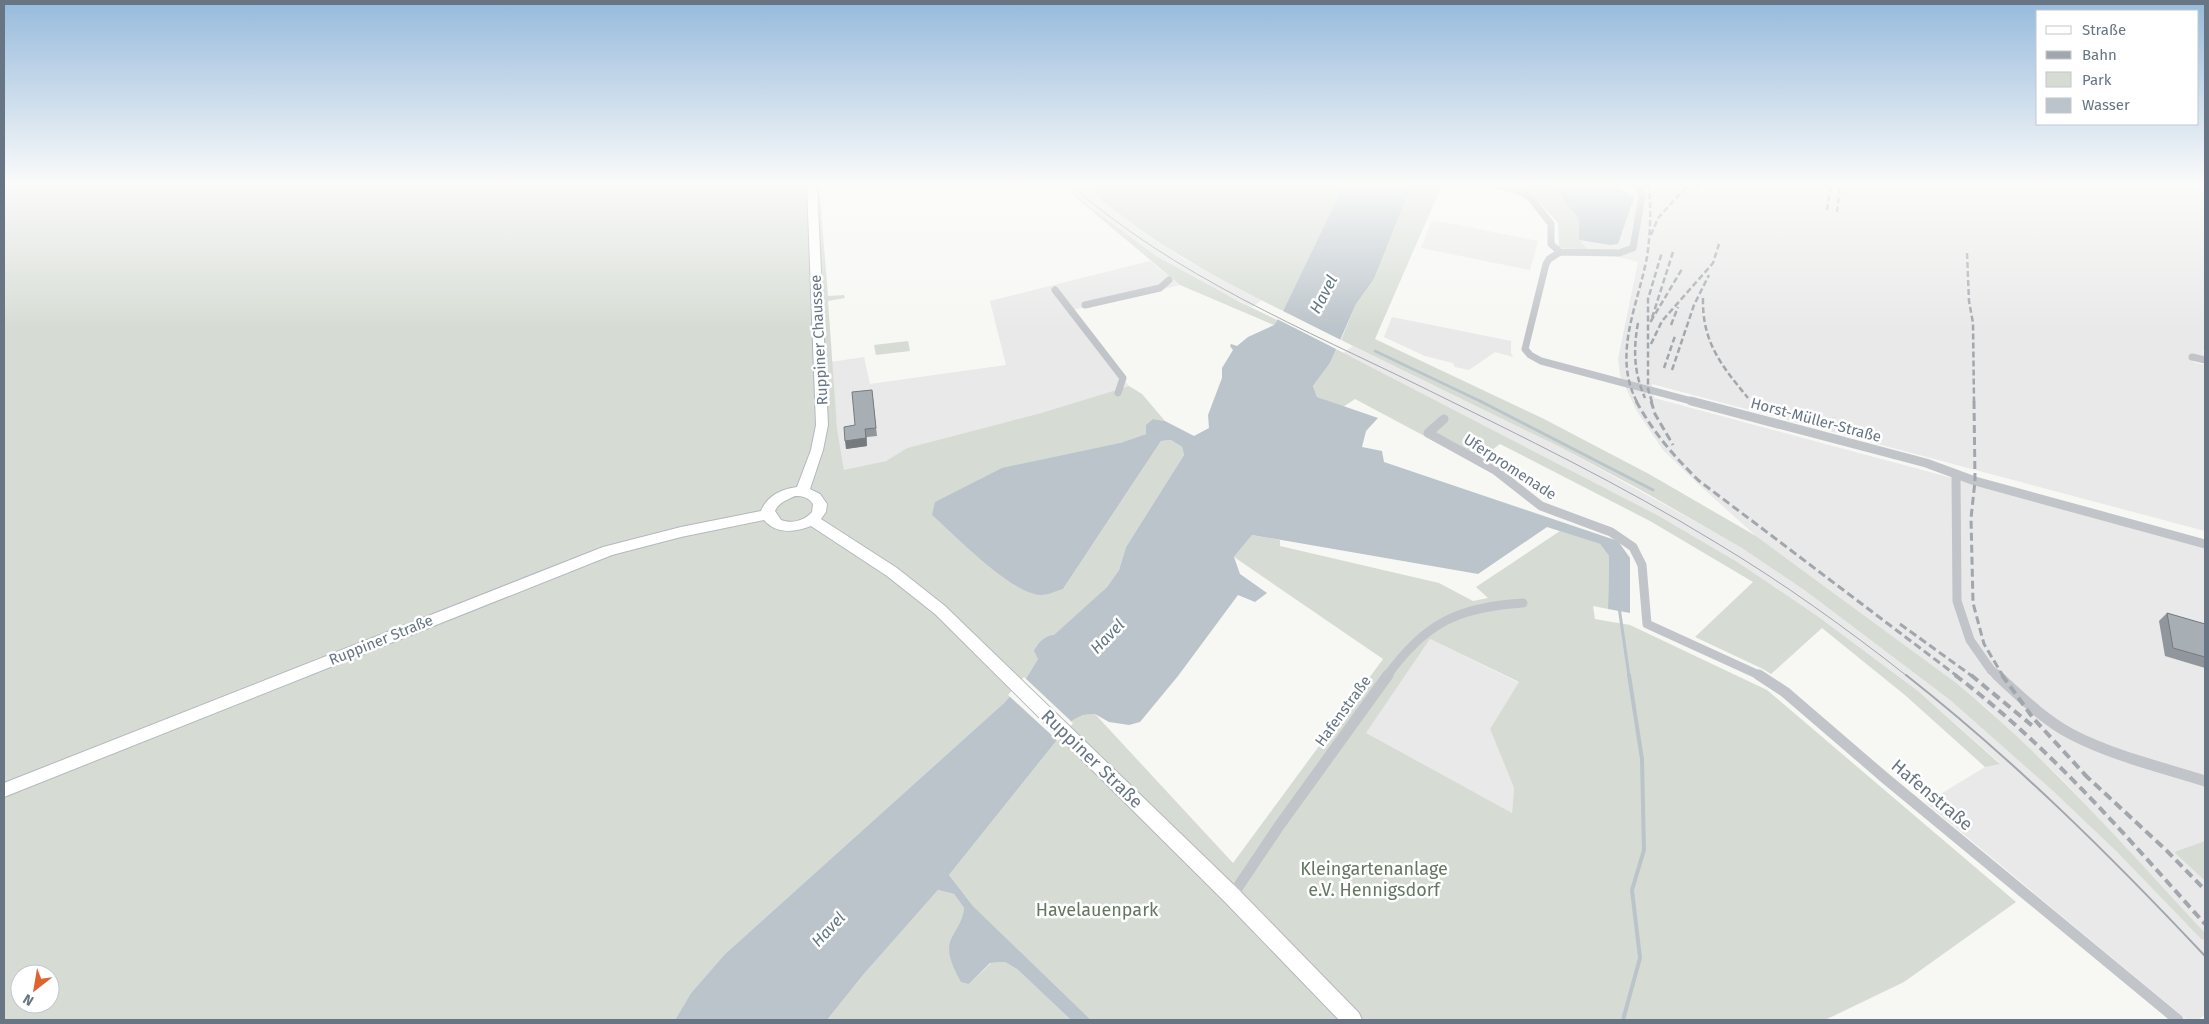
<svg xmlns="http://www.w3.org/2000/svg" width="2209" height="1024" font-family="'Fira Sans',sans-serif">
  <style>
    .built { fill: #e8e9e8 }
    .green { fill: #d6dcd4; fill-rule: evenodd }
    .water { fill: #bbc4ca }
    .pier { fill: #f7f7f4 }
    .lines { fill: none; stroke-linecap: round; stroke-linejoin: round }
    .stream-far2 { stroke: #bbc4ca; stroke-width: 2.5 }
    .stream-far1 { stroke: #bbc4ca; stroke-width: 3 }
    .stream { stroke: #bbc4ca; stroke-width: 4 }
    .secondary-casing { stroke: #b3b8bd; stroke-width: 2 }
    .minor-far2 { stroke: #c1c4c8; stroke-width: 7 }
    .minor-far1 { stroke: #c1c4c8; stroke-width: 9 }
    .minor { stroke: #c1c4c8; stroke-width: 11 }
    .secondary { fill: #fff; fill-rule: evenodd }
    .tram-far1 { stroke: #a2a7ad; stroke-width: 1 }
    .tram { stroke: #a2a7ad; stroke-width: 2 }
    .rail-far2 { stroke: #a2a7ad; stroke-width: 2.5; stroke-dasharray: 6 3; stroke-linecap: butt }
    .rail-far1 { stroke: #a2a7ad; stroke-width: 3; stroke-dasharray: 8 4; stroke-linecap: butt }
    .rail { stroke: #a2a7ad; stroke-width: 4; stroke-dasharray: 9 5; stroke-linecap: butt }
    .wall { fill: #90969c }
    .shaded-wall { fill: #757a7f }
    .building { fill: #a7afb5; stroke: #757a7f }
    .labels { text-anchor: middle; stroke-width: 5; stroke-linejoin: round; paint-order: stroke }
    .street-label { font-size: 15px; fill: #677584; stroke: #fff }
    .water-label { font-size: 16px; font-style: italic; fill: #637780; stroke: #fff }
    .near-street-label { font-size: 18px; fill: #677584; stroke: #fff }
    .near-park-label { font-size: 18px; fill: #657762; stroke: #fff }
  </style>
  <rect width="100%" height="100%" fill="#f7f7f4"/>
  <path class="built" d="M1061,185H1086L1094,194L1143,232L1182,258L1262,300L1252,307L1205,284L1156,256Z
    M1629,185H2205V350H2203L2204,356L2191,354L2193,362L2205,365V531L1652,384L1654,398L2205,546V841L2174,852L2205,881V933L2063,780L1987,708L1955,682L1756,536L1697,483L1663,450L1636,410L1620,375L1618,359L1638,262L1587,249L1579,240L1610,245L1634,198Z
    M1432,220L1538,241L1530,270L1421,248Z
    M1150,261L1180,285L1073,310L1129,386L1041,413L907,448L886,461L844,471L837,428L831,362L864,357L870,384L1006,365L990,301Z
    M1392,317L1511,341V353L1513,357L1495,352L1469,370L1455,367L1453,363L1425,356L1384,337Z
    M1353,346L1560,447L1741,547L1807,592L1950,700L2053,791L2117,852L2202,940L2205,938V1015L2197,1020H2187L1926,803L1985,767L2000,763L1918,691L1816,615L1739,563L1659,516L1343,353Z
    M1430,639L1519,683L1490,729L1514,788L1512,813L1365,734Z"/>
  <path class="green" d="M4,185H819L828,296L844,295L845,298L828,301L837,428L844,470L886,461L907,448L1041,413L1129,386L1142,394L1165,421L1153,419L1146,434L1120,443L1063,589L1161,441L1171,440L1182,447L1184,455L1126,547L1119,570L1107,587L1054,636L1036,646L1038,659L1027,677L1004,703L725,954L691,993L675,1020H4ZM20,974H50V1004H20Z
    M1061,185L1156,256L1240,302L1277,320L1274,325L1180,285Z
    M1086,185H1347L1317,241L1283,311C1227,283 1171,254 1121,215C1109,206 1097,197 1086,185Z
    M1414,185H1442L1375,339L1544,419L1649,474L1756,536L1955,682C2047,757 2125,847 2205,933V938L2202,940L2117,852L2053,791L1950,700L1807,592L1742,548L1639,489L1560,447L1341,340L1356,304L1374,279L1404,204Z
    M1511,185H1551L1579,219V240L1587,249L1559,248L1558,223L1530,192Z
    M908,341L910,351L876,355L874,345Z
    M1336,349L1659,516L1739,563L1816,615L1918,691L2000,764L1985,767L1906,696L1822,628L1771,674L1763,669L1695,637L1753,582L1650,521L1500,444L1475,463L1355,399L1343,407L1317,397L1313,386L1330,363Z
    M1560,531L1600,544L1609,556L1608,609L1593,606L1595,619L1630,625L1767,690L2016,902L1904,982L1825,1020H1091L973,906L949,875L1073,720L1083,715L1095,714L1233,863L1383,659L1234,557L1252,535L1280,540V546L1439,583L1473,601L1488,598L1476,587ZM1430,639L1519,682L1490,729L1514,788L1512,813L1366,733Z
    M2205,841V881L2174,852Z
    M938,890L954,894L964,908L963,919L951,939L969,984L991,963L1005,962L1017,969L1071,1020H827L863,975Z"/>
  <path class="water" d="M1344,185H1414L1404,204L1374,279L1356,304L1330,363L1313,386L1317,397L1378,418L1366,431L1362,447L1382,451L1384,462L1618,541L1630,558V613L1608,609L1609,556L1600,544L1547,527L1478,574L1252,535L1234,557L1240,574L1267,593L1255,602L1238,595L1178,676L1140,722L1129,725L1109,722L1095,714L1083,715L1073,720L949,875L973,906L1091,1020H1071L1017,969L1005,962L990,963L969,984L961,982C954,969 944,951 952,937C958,926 963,920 964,908L954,894L938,890L863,975L827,1020H675L691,993L725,954L1004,703L1027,677L1038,659L1034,651C1037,643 1046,635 1054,635L1107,587L1119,570L1126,547L1184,455L1182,447L1171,440L1161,441L1063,589C1056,591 1048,595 1041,595C1010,593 956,536 932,515L935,502L1002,468L1120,443L1146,434V425L1153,419L1165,421L1194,436L1209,428L1208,415L1222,378V368L1233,350L1230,346L1231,344L1237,346L1248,337L1274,325L1283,311Z
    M1551,185H1614L1633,196L1634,198L1618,244L1610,245L1579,240V219Z"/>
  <path class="pier" d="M1281,310L1343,341L1338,350L1275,318Z
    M1024,677L1073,723L1058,741L1008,695Z"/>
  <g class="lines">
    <path class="stream-far2" d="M1375,351L1482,402"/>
    <path class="stream-far1" d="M1480,401L1653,490
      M1619,607L1629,676"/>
    <path class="stream" d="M1623,1020L1640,958L1632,890L1644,850L1642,759L1629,675"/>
    <defs>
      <path id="secondary" d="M807,185H817L828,425L823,450L810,489L820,494L827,504L826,512L821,519L897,568L945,606L1239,890L1359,1013L1362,1020H1339L1225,902L935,614L887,576L811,526C795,532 777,535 764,520L681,537L612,555L4,797V783L603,547L681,527L761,511C767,496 781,489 797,487L811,450L816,425ZM795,496C803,496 808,497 813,504L812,512C804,521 792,524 781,520L775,511C779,502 787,500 795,496Z"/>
    </defs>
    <use href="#secondary" class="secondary-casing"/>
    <path class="minor-far2" d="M1494,185L1517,190L1530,197L1551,224V244L1560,252L1549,259L1546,264L1525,349L1530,355L1541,361L1695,402
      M1560,252L1619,253L1633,248L1642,197L1639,185
      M1055,290L1123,378L1118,393
      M1085,305L1160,288L1169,280
      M2192,357L2205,360"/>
    <path class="minor-far1" d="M1691,401L1926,463L1975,481L2205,544
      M1444,419L1428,433L1495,470L1541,506L1611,532L1633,547L1642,565L1647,624L1761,676
      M1956,475L1957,601L1970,640L1991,670L1998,676
      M1387,676C1425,623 1458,607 1523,603"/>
    <path class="minor" d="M1759,675L1785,692L1885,778L2178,1020
      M1997,675C2020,696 2043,719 2071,734C2113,756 2161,767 2205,781
      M1232,896L1279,826L1388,675"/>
    <use href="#secondary" class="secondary"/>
    <path class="tram-far1" d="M1071,185C1174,276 1304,329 1426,389C1523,437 1622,485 1715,542C1782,582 1846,628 1907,676"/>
    <path class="tram" d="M1906,675C2014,760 2111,856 2205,956"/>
    <path class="rail-far2" d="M1695,189L1700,185
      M1827,210L1831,185
      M1837,212L1840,185
      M1651,235L1658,218L1688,185
      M1673,252L1651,321L1682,269
      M1967,253L1969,301L1973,323L1974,402
      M1703,298C1702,342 1721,365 1748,398
      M1638,323C1633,350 1634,373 1645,398
      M1671,325L1678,307
      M1651,344L1662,321L1713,263L1719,244
      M1664,368L1675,336
      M1672,370L1694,305L1709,275
      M1637,402C1612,355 1638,305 1647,257C1650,237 1652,205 1648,185
      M1652,402L1648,389V299L1662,252"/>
    <path class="rail-far1" d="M1636,401C1653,432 1673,455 1698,480L1957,676
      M1651,401L1655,414L1673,445
      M1974,401L1975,481L1971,518L1973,603L1984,644L2003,676
      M1900,624L1972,676"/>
    <path class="rail" d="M1955,675C2049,746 2127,837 2205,924
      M1971,675L2035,728
      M2002,675L2033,718L2089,779
      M2084,774L2166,850L2205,890"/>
  </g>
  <path class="wall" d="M873,398L877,436L867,437V446L846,449L855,425Z
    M2167,613L2205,624V668L2165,656L2159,621Z"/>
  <path class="shaded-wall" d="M865,429L867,446L846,449L845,441Z"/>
  <path class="building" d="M872,390L876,428L865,429L866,438L845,441L844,427L855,425L852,392Z
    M2167,613L2205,624V657L2173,648Z"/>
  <linearGradient id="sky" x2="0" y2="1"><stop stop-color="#96badc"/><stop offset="0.56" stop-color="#fbfbfa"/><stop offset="1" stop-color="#fbfbfa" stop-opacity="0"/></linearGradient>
  <rect width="2209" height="329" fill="url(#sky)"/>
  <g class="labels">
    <g class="street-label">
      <text transform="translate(819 340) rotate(-93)" y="5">Ruppiner Chaussee</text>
      <text transform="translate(1816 420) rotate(15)" y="5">Horst-Müller-Straße</text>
      <text transform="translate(1510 467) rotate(33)" y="5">Uferpromenade</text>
      <text transform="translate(381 640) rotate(-22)" y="5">Ruppiner Straße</text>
      <text transform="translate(1343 711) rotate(-54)" y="5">Hafenstraße</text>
    </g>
    <g class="water-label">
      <text transform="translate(1323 294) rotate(-62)" y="6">Havel</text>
      <text transform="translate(1107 636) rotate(-46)" y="6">Havel</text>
      <text transform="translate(828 929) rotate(-47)" y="6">Havel</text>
    </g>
    <g class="near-street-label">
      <text transform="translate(1092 759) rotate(44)" y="6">Ruppiner Straße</text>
      <text transform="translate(1932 795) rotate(40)" y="6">Hafenstraße</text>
    </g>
    <g class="near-park-label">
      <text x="1374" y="875">Kleingartenanlage<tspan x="1374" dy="21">e.V. Hennigsdorf</tspan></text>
      <text x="1097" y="916">Havelauenpark</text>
    </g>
  </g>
  <rect width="2209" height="1024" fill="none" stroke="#677584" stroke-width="10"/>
  <rect x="2036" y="10" width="162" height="115" fill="#ffffff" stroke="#c2c8ce"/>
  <rect x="2046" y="26" width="25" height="8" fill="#ffffff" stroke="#c2c8ce"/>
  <text x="2082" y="35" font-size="15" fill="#677584">Straße</text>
  <rect x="2046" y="51" width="25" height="8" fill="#a2a7ad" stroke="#c2c8ce"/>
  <text x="2082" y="60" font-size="15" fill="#677584">Bahn</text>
  <rect x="2046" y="72" width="25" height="15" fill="#d6dcd4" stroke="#c2c8ce"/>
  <text x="2082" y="85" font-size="15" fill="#677584">Park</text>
  <rect x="2046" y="98" width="25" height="15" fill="#bbc4ca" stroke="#c2c8ce"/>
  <text x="2082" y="110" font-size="15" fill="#677584">Wasser</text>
  <g transform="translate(35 989) rotate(211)"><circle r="24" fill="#ffffff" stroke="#c2c8ce"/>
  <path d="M0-4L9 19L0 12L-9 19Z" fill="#dd632f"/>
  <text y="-8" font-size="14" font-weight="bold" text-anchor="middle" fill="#677584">N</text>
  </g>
</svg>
